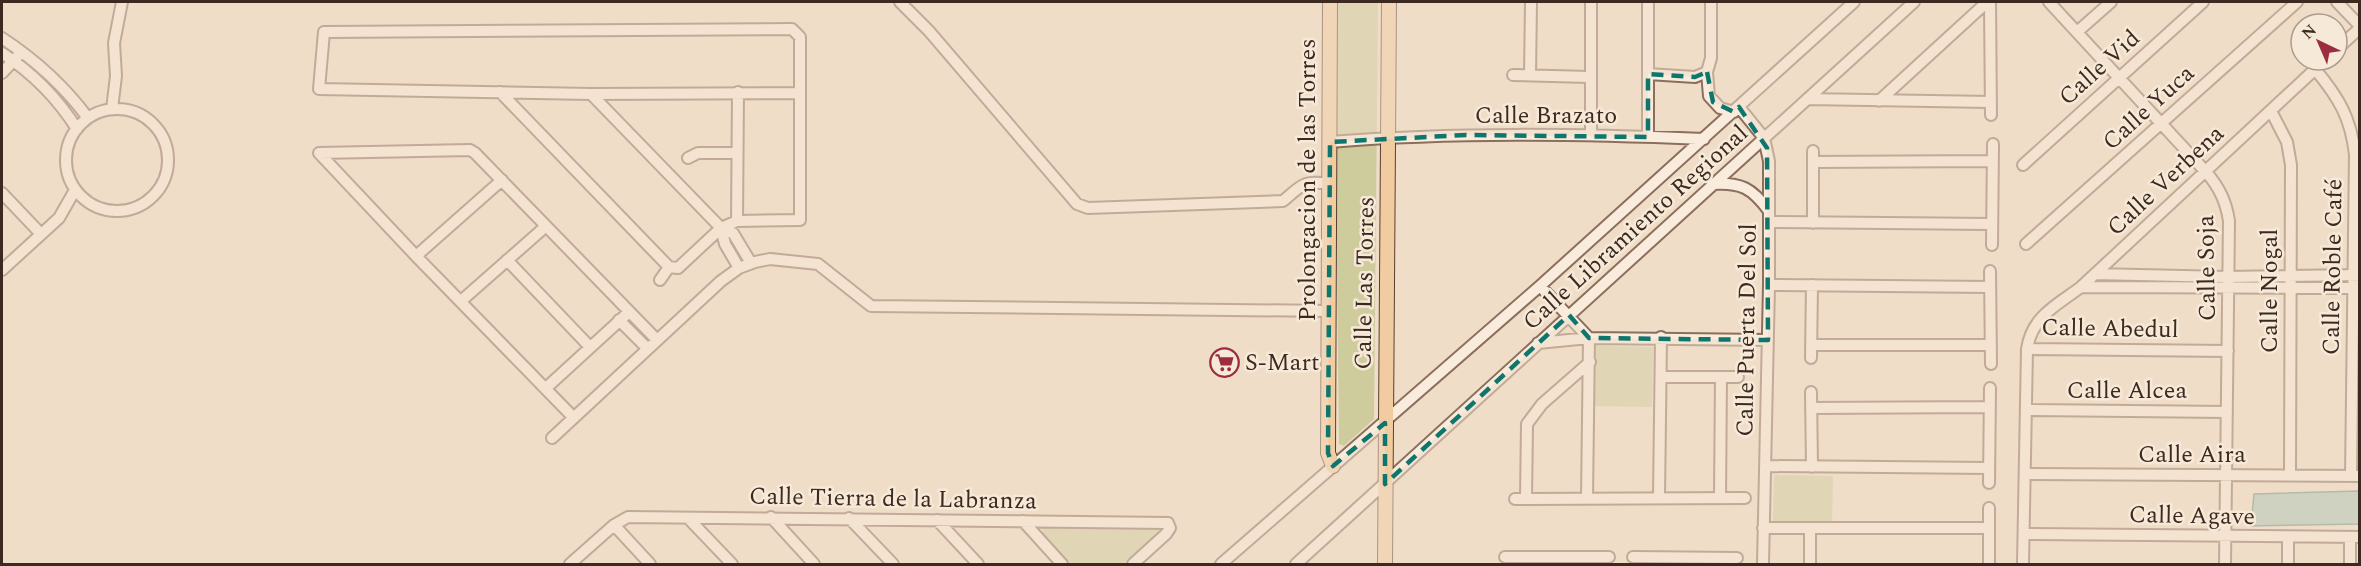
<svg xmlns="http://www.w3.org/2000/svg" width="2361" height="566" font-family="Spectral,serif">
  <style>
    .green { fill: #cecc9c }
    .water { fill: #a9c4b8; stroke: #6f9284; stroke-width: 1.5 }
    .lines { fill: none; stroke-linecap: round; stroke-linejoin: round }
    .minor-casing { stroke: #8c6e5d; stroke-width: 14 }
    .major-casing { stroke: #5a3d30; stroke-width: 16 }
    .minor { stroke: #faecdc; stroke-width: 10 }
    .major { stroke: #f2cca1; stroke-width: 14 }
    .marked { fill: none; stroke: #0f766e; stroke-width: 4.5; stroke-dasharray: 12 8; stroke-linejoin: round }
    .labels { text-anchor: middle; stroke-width: 5; stroke-linejoin: round; paint-order: stroke }
    .street-label { font-size: 24px; fill: #3c2920; stroke: #f7e9d8 }
    .poi-label { font-size: 24px; fill: #3c2920; stroke: #f7e9d8; text-anchor: start }
  </style>
  <rect width="100%" height="100%" fill="#efddc8"/>
  <path class="green" d="M1334,2H1378L1374,419L1344,446L1339,444Z
    M1596,346L1653,347L1652,407L1595,406Z
    M1774,475L1833,476L1832,523L1773,522Z
    M1044,527L1158,528L1159,532L1123,564H1070L1041,532Z"/>
  <path class="water" d="M2359,491V524L2251,526L2254,494Z"/>
  <g class="lines">
    <defs>
      <path id="minor" d="M900,2L929,31L1077,204L1088,208L1283,201C1302,185 1303,180 1329,184
        M1711,2V58L1707,72L1709,96L1720,108L1734,112
        M1990,2L1991,115
        M2049,2L2206,172C2219,187 2226,201 2229,221L2225,564
        M2337,2L2360,26
        M2077,32L2111,2
        M2,38C34,59 65,87 88,118
        M2337,49L2360,28
        M2,53C31,72 58,99 77,129
        M2315,69C2339,98 2351,118 2355,155L2351,476
        M2,73L18,56
        M1648,74L1695,77L1707,72
        M1513,75L1589,77
        M1530,75L1531,2
        M500,92L669,267
        M591,94L319,89L324,32L792,29L800,37V220L737,221L721,228L678,268L669,267L660,280
        M1807,99L1991,102
        M1879,101L1987,2
        M1739,107L1764,138L1769,161V285L1763,564
        M112,109L116,76L114,43L122,2
        M66 160a51 51 0 1 1 102 0a51 51 0 1 1-102 0Z
        M2271,111L2287,142L2291,165L2290,475
        M1591,135V2
        M1648,137V2
        M1330,142C1454,132 1579,134 1704,139
        M688,158L698,153H736
        M1813,162L1992,161
        M2023,165L2203,2
        M1712,184C1741,182 1752,188 1769,211
        M2,193L41,234
        M737,221L738,92
        M1769,222L1991,224
        M1813,223V151
        M721,228L725,244L739,268
        M2026,244L2297,2
        M1992,245L1993,144
        M416,256L502,180
        M507,260L590,347
        M751,263L733,233L721,228L591,94L799,93
        M2,270L59,218L75,190
        M1990,271L1991,364
        M2095,274L2227,277L2360,275
        M1769,285L1990,287
        M1540,286L1589,338
        M2081,287L2360,288
        M461,301L545,227
        M619,320L648,349
        M1538,343L1589,338L1768,340
        M1812,345H1991
        M2027,349L2228,351
        M1811,358L1812,285
        M1661,377H1738
        M546,388L629,312
        M1811,392L1812,467
        M1811,408L1989,407
        M2026,410L2227,412
        M574,418L416,256L319,153L470,150L475,153L657,340
        M552,438L721,281L739,268L755,262L770,259L818,264L871,306L1329,311
        M1765,466L1989,468
        M2025,474L2360,476
        M1989,483L1990,388
        M1659,497L1661,337
        M1526,498L1527,424L1542,404L1590,362
        M1587,498L1589,338
        M1720,498L1721,377
        M1515,499L1745,498
        M771,517L814,564
        M688,518L732,564
        M849,518L893,564
        M937,520L978,564
        M1023,521L1062,564
        M614,525L650,564
        M1763,528H1989
        M2024,534L2360,537
        M2288,537V564
        M1505,557H1609
        M1633,557L1737,558
        M570,564L614,525L628,517L1168,523L1170,528L1166,534L1133,564
        M1221,564L1540,286L1854,2
        M1296,564L1914,2
        M1810,564V528
        M1989,564V508
        M2023,564L2027,349C2032,316 2057,305 2081,287L2325,60
        M2350,564V537"/>
      <path id="major" d="M1330,2L1328,453L1333,466
        M1385,564L1389,2"/>
    </defs>
    <use href="#minor" class="minor-casing"/>
    <use href="#major" class="major-casing"/>
    <use href="#minor" class="minor"/>
    <use href="#major" class="major"/>
  </g>
  <path d="M0 0H2361V566H0ZM1707,72L1713,102L1734,112L1739,107L1767,148L1768,340L1589,338L1569,315L1385,484V423L1333,466L1328,453L1330,142L1466,135L1648,137V74L1695,77Z" fill="#efddc8" fill-opacity=".55" fill-rule="evenodd"/>
  <path class="marked" d="M1707,72L1713,102L1734,112L1739,107L1767,148L1768,340L1589,338L1569,315L1385,484V423L1333,466L1328,453L1330,142L1466,135L1648,137V74L1695,77Z"/>
  <defs>
    <symbol id="supermarket-ring" viewBox="-11 -11 22 22"><circle r="9.5" fill="#f7e9d8" stroke="#9c2c3f" stroke-width="1.5"/><path d="M-6-5.5h2.5l.6 2H6L4.5 2H-2.5L-4.4-4H-6ZM-1.5 3.2a1.3 1.3 0 1 0 .1 0ZM3 3.2a1.3 1.3 0 1 0 .1 0Z" fill="#9c2c3f"/></symbol>
  </defs>
  <g fill-rule="evenodd">
    <use href="#supermarket-ring" x="1208" y="346" width="33" height="33"/>
  </g>
  <g class="labels">
    <g class="street-label">
      <text transform="translate(2099 67) rotate(-42)" y="8">Calle Vid</text>
      <text transform="translate(2148 107) rotate(-42)" y="8">Calle Yuca</text>
      <text x="1546" y="123">Calle Brazato</text>
      <text transform="translate(1307 180) rotate(-90)" y="8">Prolongacion de las Torres</text>
      <text transform="translate(2165 180) rotate(-43)" y="8">Calle Verbena</text>
      <text transform="translate(1635 227) rotate(-42)" y="8">Calle Libramiento Regional</text>
      <text transform="translate(2332 267) rotate(-89)" y="8">Calle Roble Café</text>
      <text transform="translate(2206 268) rotate(-91)" y="8">Calle Soja</text>
      <text transform="translate(1364 283) rotate(-89)" y="8">Calle Las Torres</text>
      <text transform="translate(2269 291) rotate(-90)" y="8">Calle Nogal</text>
      <text transform="translate(2110 328) rotate(1)" y="8">Calle Abedul</text>
      <text transform="translate(1746 330) rotate(-89)" y="8">Calle Puerta Del Sol</text>
      <text x="2127" y="398">Calle Alcea</text>
      <text x="2192" y="462">Calle Aira</text>
      <text transform="translate(893 498) rotate(1)" y="8">Calle Tierra de la Labranza</text>
      <text transform="translate(2192 515) rotate(1)" y="8">Calle Agave</text>
    </g>
    <g class="poi-label">
      <text x="1245" y="370">S-Mart</text>
    </g>
  </g>
  <rect width="2361" height="566" fill="none" stroke="#3c2920" stroke-width="6"/>
  <g transform="translate(2319 42) rotate(316)"><circle r="28" fill="#f7e9d8" stroke="#ac9c8e" stroke-width="1.5"/>
  <path d="M0-4.5L10 22L0 15L-10 22Z" fill="#9c2c3f"/>
  <text y="-9" font-size="16" font-weight="bold" text-anchor="middle" fill="#3c2920">N</text>
  </g>
</svg>
